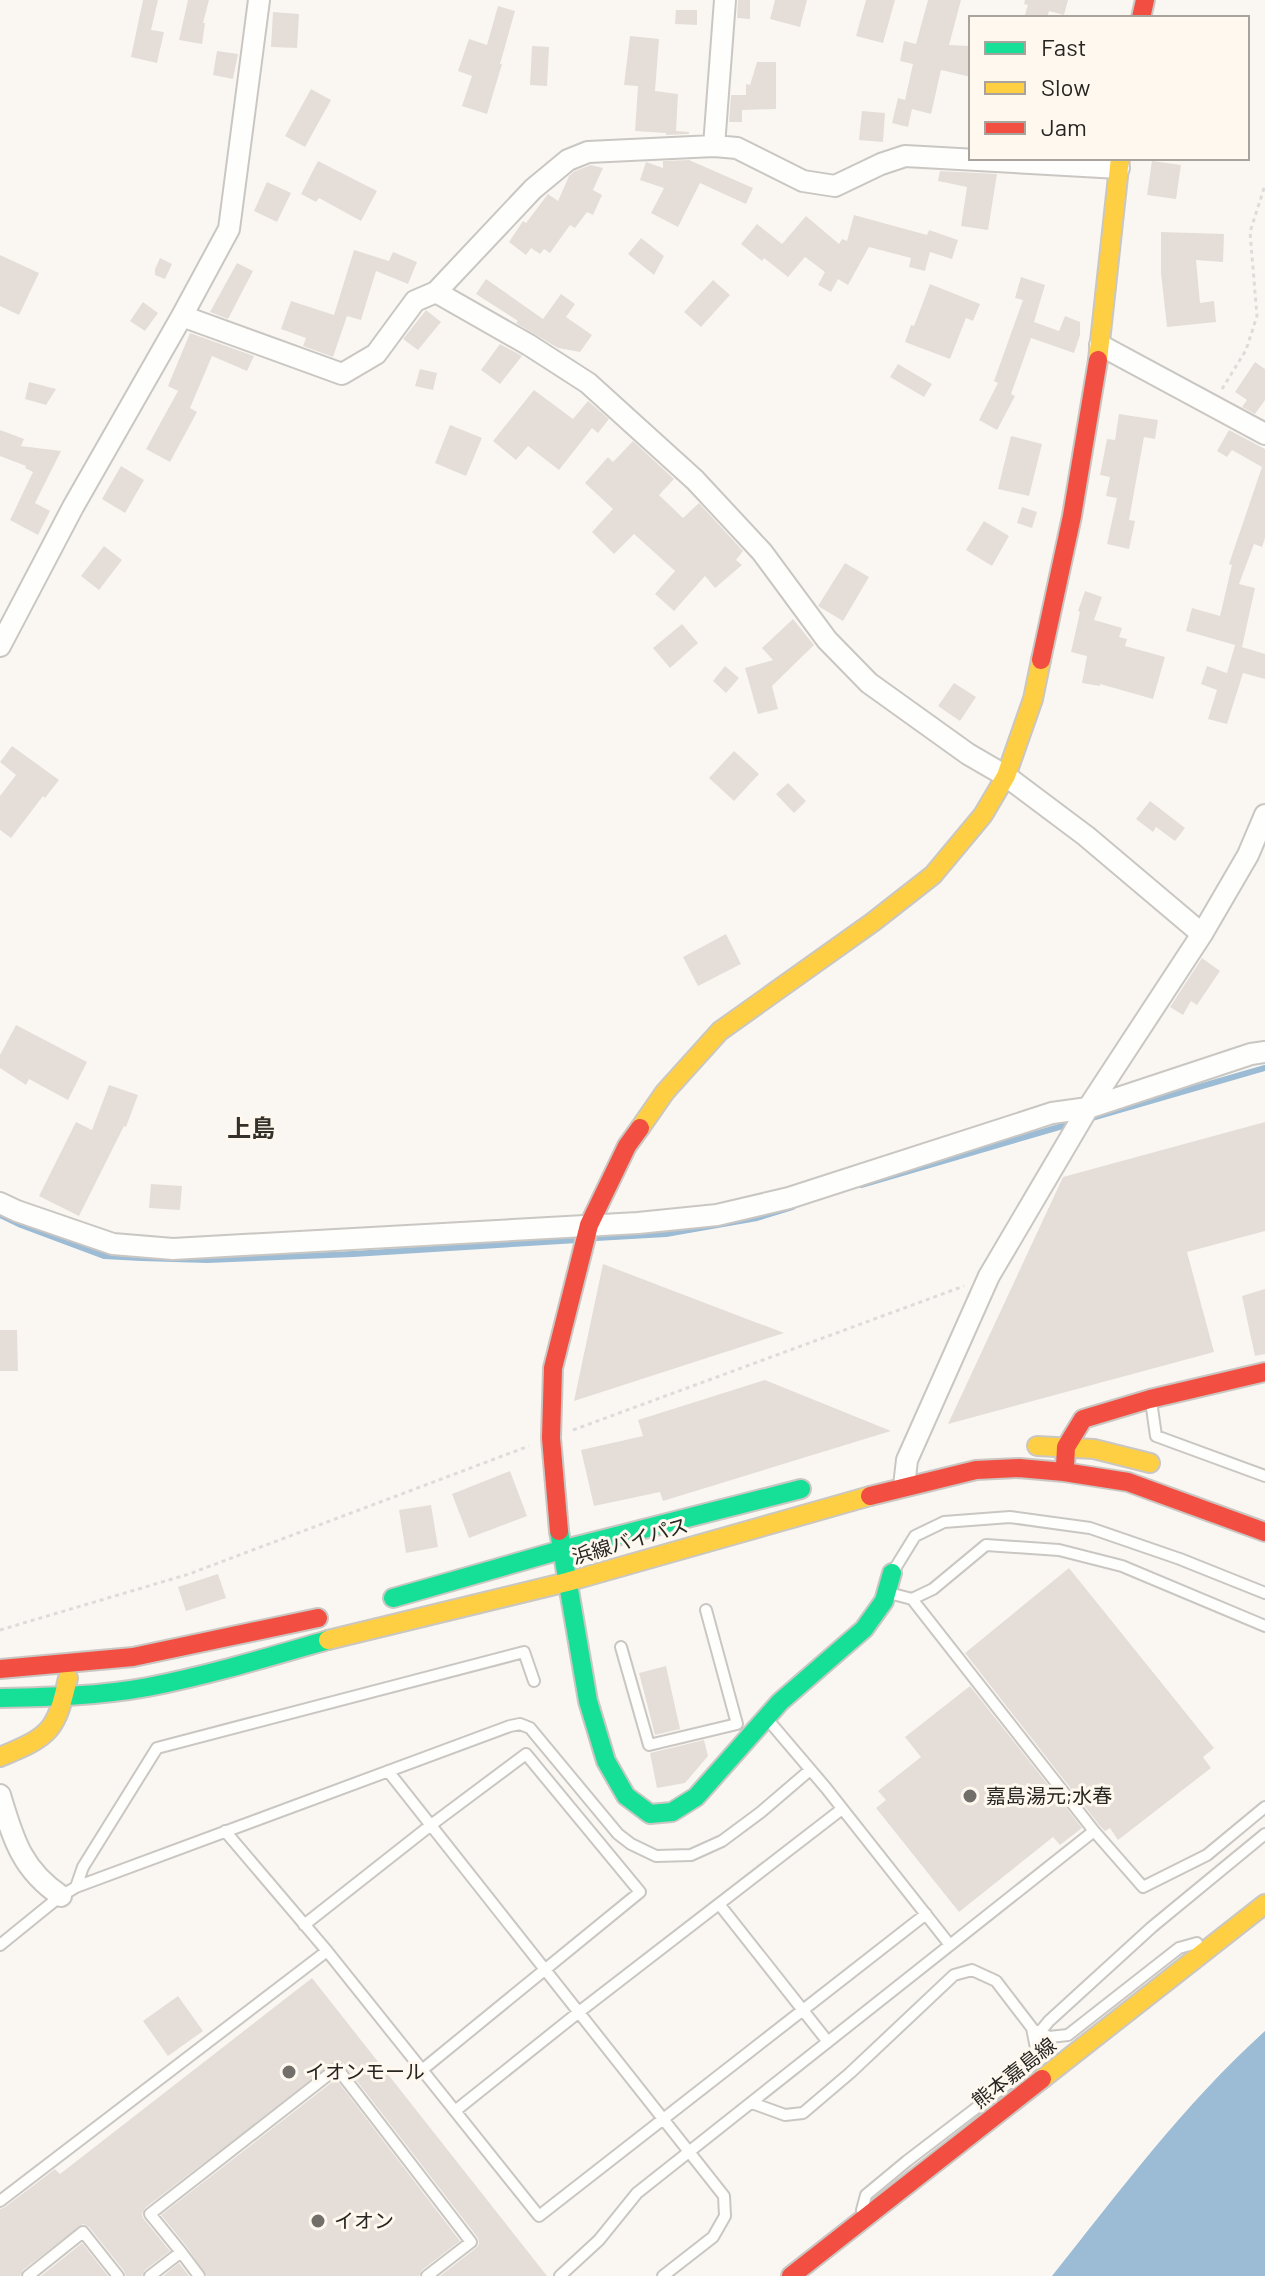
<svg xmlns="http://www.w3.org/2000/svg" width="1265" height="2276" font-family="Barlow,'Noto Sans JP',sans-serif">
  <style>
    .water { fill: #9cbbd5 }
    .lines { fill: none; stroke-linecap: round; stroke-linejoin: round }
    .stream { stroke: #9cbbd5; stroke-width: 6 }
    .building { fill: #e5ded8 }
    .lane-casing { stroke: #cac7c3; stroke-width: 14 }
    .street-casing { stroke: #cac7c3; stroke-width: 24 }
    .fast-casing { stroke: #cac7c3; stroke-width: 22 }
    .slow-casing { stroke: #cac7c3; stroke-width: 22 }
    .jam-casing { stroke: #cac7c3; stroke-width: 22 }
    .path { stroke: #dddcda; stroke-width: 3; stroke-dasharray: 4 4; stroke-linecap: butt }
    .lane { stroke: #fefefd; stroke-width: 10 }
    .street { stroke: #fefefd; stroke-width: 20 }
    .fast { stroke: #16e098; stroke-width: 18 }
    .slow { stroke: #ffcf43; stroke-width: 18 }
    .jam { stroke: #f24e42; stroke-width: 18 }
    .poi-dot { fill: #726f6b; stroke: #fef8ef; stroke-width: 3 }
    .labels { text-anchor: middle; stroke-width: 6; stroke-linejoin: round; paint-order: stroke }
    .street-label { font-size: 20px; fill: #282622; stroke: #fef8ef }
    .poi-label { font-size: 20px; fill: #282622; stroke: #fef8ef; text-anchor: start }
    .quarter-label { font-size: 24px; font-weight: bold; fill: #35312a; stroke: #fef8ef }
  </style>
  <rect width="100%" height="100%" fill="#faf7f2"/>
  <path class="water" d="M1265,2031V2276H1052C1119,2192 1185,2103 1265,2031Z"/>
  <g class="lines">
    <path class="stream" d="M1088,1119L1265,1068
      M861,1185L1073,1123
      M0,1215L21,1225L104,1256L141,1258L207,1260L353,1254L577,1240
      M596,1238L666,1234L757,1218L793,1207"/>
  </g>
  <path class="building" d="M143,0H158L151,30L164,32L157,63L131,57Z
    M188,0H209L203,23H205L202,44L179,40Z
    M738,0H750V19L737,18Z
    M775,0H807L800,27L770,19Z
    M866,0H895L883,43L856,36Z
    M928,0H961L949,45L971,46V77L941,70L931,114L912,109L908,127L892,123L898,98L905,100L913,64L900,61L904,41L916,44Z
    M1025,0H1068L1064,15L1049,11L1047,18H1024L1028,5L1024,4Z
    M498,6L515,11L500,64H502L487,114L462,106L472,76L458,71L469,39L487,45Z
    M676,10H697V25L675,24Z
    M273,12L299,14L297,48L271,47Z
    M630,36L659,39L655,91L678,94L676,131L689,132V134L666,135V133L635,131L638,86L624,85Z
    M532,46L549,47L547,86L530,85Z
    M217,51L238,54L233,79L213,75Z
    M757,62H776V109L742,110V122H729L731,95H746V84L750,85Z
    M311,89L331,100L305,147L285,136Z
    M862,111L885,113L883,142L859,140Z
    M689,160L753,188L746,204L700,183L678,227L651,213L664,188L640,180L646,162L663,168V161Z
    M318,161L377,191L361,221L319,198L316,202L301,194Z
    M1152,161L1181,165L1176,199L1147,195Z
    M591,165L603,168L593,190L602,195L593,215L587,212L575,228L570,225L550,253L544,249L540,254L531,248L526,255L509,242L523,221L526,223L548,194L558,201L569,176L575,171Z
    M940,171L997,174L988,230L961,226L967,187L938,181Z
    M267,182L291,193L277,222L254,211Z
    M854,215L927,235L929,230L958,240L952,259L930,252L925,271L909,267L911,258L869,247L848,285L838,279L831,292L818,285L825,272L805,257L788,277L764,258L762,261L741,244L757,224L782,244L806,216L839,244L842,239L847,241Z
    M1161,232L1224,234L1223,262L1196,260L1200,303L1214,301L1216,322L1167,327L1161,273Z
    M641,238L664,256L654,275L628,254Z
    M354,250L389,261L393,252L417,262L408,284L376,271L361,320L347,316L333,357L303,346L306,338L281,329L291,301L334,315Z
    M0,255L39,273L19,315L0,306Z
    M160,258L172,264L165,279L155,275V269Z
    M237,263L253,271L228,319L210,312Z
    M1021,277L1045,285L1034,322L1059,331L1065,316L1080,322V335L1074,353L1031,338L1011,394L1015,396L997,430L979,420L998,383L994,381L1023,300L1015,298Z
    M486,279L543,319L561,294L575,304L566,317L592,335L580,352L558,348L516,323L518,321L476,294Z
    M713,280L730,295L701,327L684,312Z
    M930,284L980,304L973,321L966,318L950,359L905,342L911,325L914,326Z
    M143,302L158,313L145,331L130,321Z
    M426,310L441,322L418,350L403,339Z
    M190,333L254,356L247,371L212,356L190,408L197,412L170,462L146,449L178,391L168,386Z
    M500,344L522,356L500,384L481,370Z
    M1255,362L1265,369V400L1255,414L1242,407L1247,400L1235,392Z
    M898,364L932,384L924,397L890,377Z
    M420,369L437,373L433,390L415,386Z
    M29,382L56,389L46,405L25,399Z
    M534,390L573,419L588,401L609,419L598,433L592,428L559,470L528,446L516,460L493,441Z
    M1119,414L1158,420L1155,439L1144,437L1129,520L1135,521L1129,549L1107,544L1117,498L1106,496L1110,477L1100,475L1107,439L1115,440Z
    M450,425L482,438L466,476L435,463Z
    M0,430L24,439L21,446L61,451L35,503L50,511L38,535L10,520L33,472L25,468L26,466L0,456Z
    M1229,430L1265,449V538L1262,547L1254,544L1239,584L1255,588L1242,647L1186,631L1192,608L1220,616L1232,565L1229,564L1262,467L1232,450L1227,457L1217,451Z
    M1011,436L1042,444L1029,496L998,489Z
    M633,441L674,479L659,495L683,518L699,503L743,551L736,560L742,565L715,588L705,576L674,611L655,594L675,571L634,534L614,554L592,532L613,509L585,483L608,457L613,462Z
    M121,466L144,480L125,513L102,499Z
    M1022,507L1037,512L1032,528L1017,523Z
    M984,521L1009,536L992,566L966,550Z
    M104,546L122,560L99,590L81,576Z
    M845,563L869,577L843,621L818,606Z
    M1085,591L1102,597L1094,620L1122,628L1119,637L1127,639L1125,646L1165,657L1153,699L1100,684V686L1082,683L1087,656L1071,652L1080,612L1078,611Z
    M793,619L814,645L772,686L778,709L758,714L745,668L773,660L762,648Z
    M682,624L698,643L670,668L653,648Z
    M1235,645L1265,654V679L1243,673L1227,724L1208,719L1217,690L1201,684L1207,666L1227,673Z
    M725,666L739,678L726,693L713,681Z
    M954,683L976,697L960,721L938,706Z
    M12,746L59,780L45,798L43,796L11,838L0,830V796L16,775L0,762Z
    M734,751L759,774L734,801L709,778Z
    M788,783L806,801L794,813L776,794Z
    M1150,801L1185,828L1175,841L1156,827L1153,832L1136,819Z
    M726,934L741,964L698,986L683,957Z
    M1202,958L1220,971L1197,1005L1191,1001L1183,1015L1170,1007Z
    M16,1025L87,1062L68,1100L29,1079L26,1085L0,1068V1055Z
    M109,1085L138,1095L126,1127L124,1126L79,1216L39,1196L76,1122L92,1130Z
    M1265,1122V1231L1187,1252L1214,1352L948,1424L1063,1177Z
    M151,1184L182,1186L180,1210L149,1208Z
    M603,1264L784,1333L574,1401Z
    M1265,1289V1354L1255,1356L1242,1296Z
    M0,1330H17L18,1371H0Z
    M765,1380L891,1431L663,1501L660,1492L594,1506L581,1450L643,1436L638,1420Z
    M510,1471L527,1516L469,1538L452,1494Z
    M431,1505L438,1547L406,1553L399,1510Z
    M1069,1568L1214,1748L1203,1757L1211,1768L1118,1840L1110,1828L1105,1831L1100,1826L965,1653Z
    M218,1574L226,1598L186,1611L178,1587Z
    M666,1666L680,1729L655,1735L639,1673Z
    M970,1686L1082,1828L1060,1845L1053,1837L959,1912L876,1808L886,1800L878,1791L921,1757L905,1737Z
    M704,1740L708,1756L685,1783L657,1788L650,1753Z
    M312,1978L547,2276H440L476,2248L479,2244L478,2238L343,2063L337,2060L145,2208L142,2214L143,2218L170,2251L145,2270L142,2276H126L124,2271L89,2227L83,2224L23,2270L20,2276H0V2209L5,2207L55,2169L60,2174Z
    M178,1996L203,2031L168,2056L143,2021Z
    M336,2079L460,2241L422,2270L419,2276H207L187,2247L161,2215Z
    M82,2243L108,2276H41Z
    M179,2263L189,2276H163Z"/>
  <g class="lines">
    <defs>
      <path id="lane" d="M1151,1401L1156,1436L1265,1476
        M894,1570L915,1536L944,1522L1010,1517L1090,1528L1180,1559L1265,1593
        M912,1599L933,1589L986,1545L1059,1550L1122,1566L1265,1626
        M621,1647L649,1745L737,1724L706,1610
        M769,1721L826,1788L950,1945
        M388,1771L724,2196L725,2216L713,2237L663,2276
        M225,1831L327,1951L539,2216L926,1914
        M1094,1831L1143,1887L1207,1855L1265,1807
        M76,1887L83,1867L157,1748L524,1652L534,1681
        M719,1904L828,2042
        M304,1925L431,1825L526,1754L640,1892L422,2070
        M0,1945L58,1898L76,1887L510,1726L520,1724L530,1728L618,1834L631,1844L656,1856L691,1855L722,1841L761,1812L810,1770
        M1037,2031L1049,2037L1068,2035L1179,1948L1197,1943
        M1040,2032L1049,2021L1152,1927L1265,1834
        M752,2103L785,2115L803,2113L850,2073L954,1975L972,1970L996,1981L1032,2028L1036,2048L1031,2066L907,2161L866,2195L862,2210
        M455,2111L579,2012L842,1809
        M0,2201L327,1951
        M181,2252L150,2214L337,2068L471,2242L427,2276
        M28,2276L83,2232L118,2276
        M150,2276L181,2252L199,2276
        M560,2276L599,2240L637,2193L1094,1831L912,1599L889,1593"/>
      <path id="street" d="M714,146L725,0
        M436,292L529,345L588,383L695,480L762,552L827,640L869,683L968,754L1006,776L1086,836L1202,934
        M182,316L342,374L376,354L415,301L436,292L533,189L568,160L588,152L714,146L737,148L803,181L835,186L881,164L905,156L1119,168
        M1100,345L1265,434
        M0,646L73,507L182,316L229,229L259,0
        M0,1203L17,1211L113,1244L173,1249L638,1223L717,1215L789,1198L1052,1113L1088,1108L1251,1054L1265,1052
        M904,1486L907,1460L989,1276L1088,1108L1202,934L1248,855L1265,815
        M0,1795C13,1838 21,1869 61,1896"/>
      <path id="fast" d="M559,1531L588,1701L606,1761L626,1796L650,1814L672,1812L696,1797L780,1702L864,1629L884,1601L892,1573
        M393,1598L561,1550L801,1489
        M0,1698C49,1697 99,1696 148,1687C209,1675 269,1657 328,1640"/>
      <path id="slow" d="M1098,360L1120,158
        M640,1128L665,1092L720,1031L873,922L933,875L983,815L1006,776L1033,699L1041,660
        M1037,1446L1094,1449L1150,1463
        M328,1640L567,1582L870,1496
        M0,1757C51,1736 56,1731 68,1678
        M1042,2079L1265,1904"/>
      <path id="jam" d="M1141,18L1145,0
        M1041,660L1072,516L1098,360
        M1065,1466L1066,1447L1083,1419L1150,1399L1265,1372
        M870,1496L976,1470L1019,1468L1064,1472L1128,1482L1265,1532
        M559,1531L551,1438L553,1368L589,1225L627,1146L640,1128
        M0,1669L133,1657L318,1618
        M791,2276L1042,2079"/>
    </defs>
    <use href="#lane" class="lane-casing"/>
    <use href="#street" class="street-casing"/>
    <use href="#fast" class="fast-casing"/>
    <use href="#slow" class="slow-casing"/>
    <use href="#jam" class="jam-casing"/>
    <path class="path" d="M1222,389L1246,350L1257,316L1250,232L1265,185
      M573,1430L964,1286
      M0,1630L189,1574L529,1446"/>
    <use href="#lane" class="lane"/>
    <use href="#street" class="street"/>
    <use href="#fast" class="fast"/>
    <use href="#slow" class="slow"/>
    <use href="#jam" class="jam"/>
  </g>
  <g class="poi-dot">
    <circle cx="970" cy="1796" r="8"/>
    <circle cx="289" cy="2072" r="8"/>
    <circle cx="318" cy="2221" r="8"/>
  </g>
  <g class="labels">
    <g class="street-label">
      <text transform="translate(630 1541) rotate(-16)" y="7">浜線バイパス</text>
      <text transform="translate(1014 2073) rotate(-38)" y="7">熊本嘉島線</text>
    </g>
    <g class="poi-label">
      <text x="986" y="1803">嘉島湯元;水春</text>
      <text x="305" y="2079">イオンモール</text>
      <text x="334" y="2228">イオン</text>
    </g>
    <g class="quarter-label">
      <text x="251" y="1137">上島</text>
    </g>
  </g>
  <rect x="969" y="16" width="280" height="144" fill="#fef8ef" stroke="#a8a49d" stroke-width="2"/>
  <rect x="985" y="42" width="40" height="12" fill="#16e098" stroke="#a8a49d" stroke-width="2"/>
  <text x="1041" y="56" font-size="24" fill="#282622">Fast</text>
  <rect x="985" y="82" width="40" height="12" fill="#ffcf43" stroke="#a8a49d" stroke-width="2"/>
  <text x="1041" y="96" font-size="24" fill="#282622">Slow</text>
  <rect x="985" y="122" width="40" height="12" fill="#f24e42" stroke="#a8a49d" stroke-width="2"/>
  <text x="1041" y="136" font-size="24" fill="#282622">Jam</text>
</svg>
